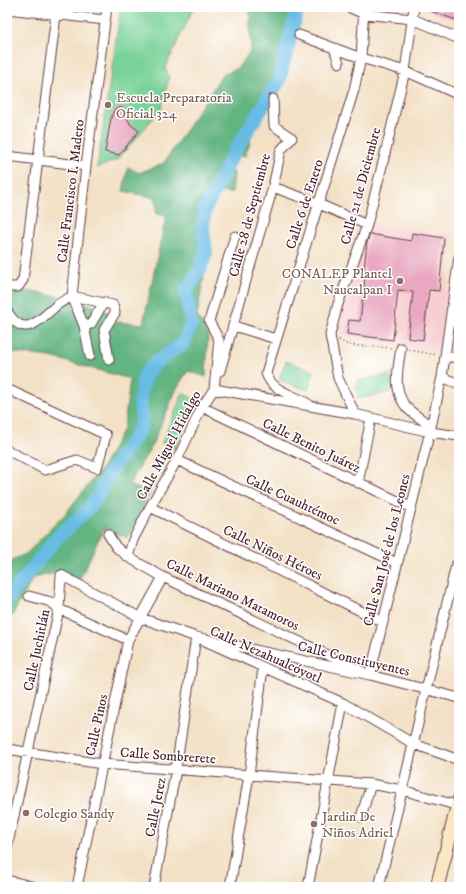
<svg xmlns="http://www.w3.org/2000/svg" width="466" height="894" font-family="'IM FELL DW Pica',serif">
  <style>
    .built { fill: #f7cfd2 }
    .green { fill: #79d298; stroke: #627862 }
    .forest { fill: #62b480; stroke: #566a56 }
    .lines { fill: none; stroke-linecap: round; stroke-linejoin: round }
    .river { stroke: #68bce4; stroke-width: 14 }
    .building { fill: #e9a7c1 }
    .street-casing { stroke: #633c42; stroke-width: 11 }
    .secondary-casing { stroke: #633c42; stroke-width: 15 }
    .path { stroke: #633c42; stroke-width: 1.5; stroke-dasharray: 1 3; stroke-linecap: butt }
    .street { stroke: #fff; stroke-width: 9 }
    .secondary { stroke: #fae7c3; stroke-width: 13 }
    .education-dot { fill: #8d6e63; stroke: #fff; stroke-width: 1.5 }
    .labels { text-anchor: middle; stroke-width: 3; stroke-linejoin: round; paint-order: stroke }
    .education-label { font-size: 14px; fill: #785e54; stroke: #fff; text-anchor: start }
    .street-label { font-size: 14px; fill: #4a1f2b; stroke: #fff }
  </style>
  <rect width="100%" height="100%" fill="#fff"/>
  <filter id="ink" filterUnits="userSpaceOnUse"><feTurbulence type="fractalNoise" baseFrequency=".025" numOctaves="2"/><feDisplacementMap in="SourceGraphic" scale="8" xChannelSelector="R" yChannelSelector="G"/><feConvolveMatrix kernelMatrix="1 2 1 2 8 2 1 2 1" color-interpolation-filters="sRGB"/></filter>
  <filter id="wash" filterUnits="userSpaceOnUse"><feTurbulence type="fractalNoise" baseFrequency=".012" numOctaves="4" result="noise"/><feDisplacementMap in="SourceGraphic" scale="16" xChannelSelector="R" yChannelSelector="G"/><feGaussianBlur stdDeviation="0.9" result="paint"/><feColorMatrix in="noise" values="0 0 0 0 0 0 0 0 0 0 0 0 0 0 0 0 0 1.4 0 .05"/><feComposite in="paint" operator="in"/></filter>
  <g filter="url(#wash)">
    <rect width="100%" height="100%" fill="#f3e1c6"/>
    <path class="built" d="M369,225L453,236L439,352L340,335L338,327Z"/>
    <path class="green" d="M121,7H194L165,68L169,78L161,109L118,159L97,168Z
      M286,361L314,371L308,390L279,380Z
      M392,374L390,392L358,399L356,381Z
      M183,393L197,401L175,448L162,443Z"/>
    <path class="forest" d="M249,7H294L279,71L253,111L250,143L245,156H237L231,165L234,175L232,193L211,192L208,211V252L197,316L208,334L206,377L188,371L178,386L151,447L129,485L150,493L128,538L104,528L79,581L60,572L33,578L12,616H7V562L26,554L64,515L102,468L124,427L130,379L51,357L7,352V292L31,291L83,302L106,311L116,322L143,324L166,216L156,214V198L123,191L128,167L139,173L164,163L222,75L238,68L251,50Z"/>
    <g class="lines">
      <path class="river" d="M7,600L55,540L89,508L97,497L109,474L139,431L142,417L140,402L145,374L158,361L184,343L191,324L186,291L200,270L206,252L203,229L205,209L234,152L279,81L298,7"/>
    </g>
    <g id="blocks">
      <path class="building" d="M422,7H459V21L422,8Z
        M121,107L131,125L139,131L119,155L105,152L111,118L114,110Z
        M412,233L444,238L439,291L429,290L423,340L408,338L413,292L398,290L393,340L347,334L349,320L360,321L366,270L364,269L367,243L370,234L411,241Z"/>
    </g>
  </g>
  <g filter="url(#ink)">
    <use href="#blocks" fill-opacity="0" stroke="#633c42" stroke-width="1"/>
    <g class="lines">
      <defs>
        <path id="street" d="M348,7L364,14L413,19L459,39
          M7,9L105,20
          M299,35L361,58L405,71L459,95
          M334,48L339,63
          M7,156L86,166
          M273,187L319,204L367,225
          M7,287H18L23,280L57,7
          M72,296L113,305L115,313L104,330L109,360
          M7,311C24,340 38,321 56,306C60,302 66,300 72,296
          M84,326L91,324L104,302
          M234,326L276,339
          M401,348C398,368 392,391 407,408C414,415 424,420 431,427
          M90,356L84,326L72,296L86,166L107,7
          M445,356L459,358
          M220,371L273,187L281,150L292,138L274,126L273,99
          M442,377L459,384
          M7,389L106,435L97,468L77,460L45,470L7,450
          M214,389L355,414L430,432L459,436
          M311,406C296,394 272,393 266,373L354,90L361,58L364,7
          M202,407L410,507
          M355,414L338,378L330,335L338,304L367,225L383,162L405,71L414,7
          M177,460L397,563
          M358,483L371,418
          M150,507L383,622
          M108,534L116,547L128,557L163,577L370,675L431,427L442,377L459,257
          M128,557L133,540L150,507L177,460L202,407L214,389L219,340L209,321L235,236
          M61,575L141,618L196,637L343,703L414,744L459,760
          M29,596L51,602L59,609L128,640
          M7,749L102,764L371,784L402,790L459,806
          M361,817L371,784
          M7,848L59,609L61,575
          M7,880L35,887
          M77,887L128,640L163,577
          M154,887L176,769L196,637L370,675L459,698
          M230,887L249,775L263,668
          M308,887L343,703
          M379,887L456,565"/>
        <path id="secondary" d="M437,887L459,800"/>
      </defs>
      <use href="#street" class="street-casing"/>
      <use href="#secondary" class="secondary-casing"/>
      <path class="path" d="M339,340L348,345L392,348
        M410,350L437,355"/>
      <use href="#street" class="street"/>
      <use href="#secondary" class="secondary"/>
    </g>
  </g>
  <g class="education-dot">
    <circle cx="108" cy="105" r="4"/>
    <circle cx="400" cy="281" r="4"/>
    <circle cx="26" cy="813" r="4"/>
    <circle cx="314" cy="824" r="4"/>
  </g>
  <g class="labels">
    <g class="education-label">
      <text x="116" y="102">Escuela Preparatoria<tspan x="116" dy="16">Oficial 324</tspan></text>
      <text x="392" y="278" text-anchor="end">CONALEP Plantel<tspan x="392" dy="16">Naucalpan I</tspan></text>
      <text x="34" y="818">Colegio Sandy</text>
      <text x="322" y="821">Jardin De<tspan x="322" dy="16">Niños Adriel</tspan></text>
    </g>
    <g class="street-label">
      <text transform="translate(360 186) rotate(-75)" y="5">Calle 21 de Diciembre</text>
      <text transform="translate(70 191) rotate(-83)" y="5">Calle Francisco I. Madero</text>
      <text transform="translate(304 204) rotate(-72)" y="5">Calle 6 de Enero</text>
      <text transform="translate(249 215) rotate(-75)" y="5">Calle 28 de Septiembre</text>
      <text transform="translate(168 445) rotate(-62)" y="5">Calle Miguel Hidalgo</text>
      <text transform="translate(312 445) rotate(26)" y="5">Calle Benito Juárez</text>
      <text transform="translate(293 499) rotate(25)" y="5">Calle Cuauhtémoc</text>
      <text transform="translate(386 550) rotate(-76)" y="5">Calle San José de los Leones</text>
      <text transform="translate(273 552) rotate(26)" y="5">Calle Niños Héroes</text>
      <text transform="translate(233 594) rotate(26)" y="5">Calle Mariano Matamoros</text>
      <text transform="translate(36 650) rotate(-78)" y="5">Calle Juchitlán</text>
      <text transform="translate(266 654) rotate(24)" y="5">Calle Nezahualcóyotl</text>
      <text transform="translate(354 658) rotate(13)" y="5">Calle Constituyentes</text>
      <text transform="translate(96 725) rotate(-78)" y="5">Calle Pinos</text>
      <text transform="translate(168 755) rotate(4)" y="5">Calle Sombrerete</text>
      <text transform="translate(155 807) rotate(-79)" y="5">Calle Jerez</text>
    </g>
  </g>
  <rect width="466" height="894" fill="none" stroke="#fff" stroke-width="24"/>
</svg>
